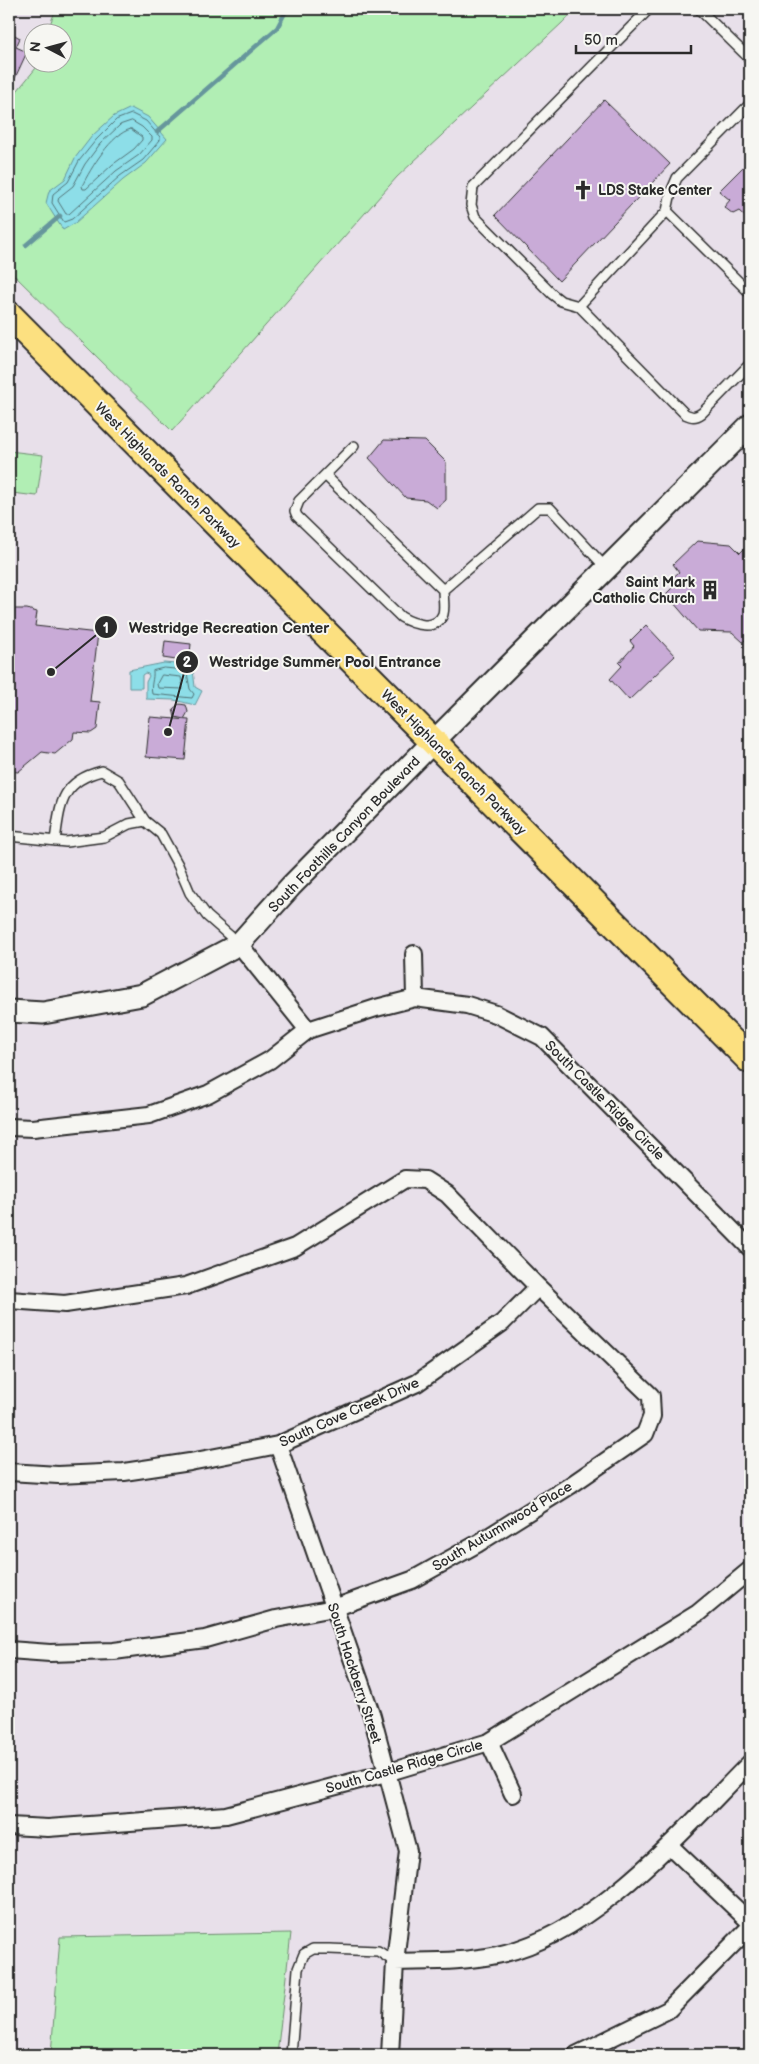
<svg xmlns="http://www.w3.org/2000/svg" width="759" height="2064" font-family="'Balsamiq Sans',sans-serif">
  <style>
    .green { fill: #b1eeb4; stroke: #6e8c70 }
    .water { fill: #8ddee8; stroke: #66969c }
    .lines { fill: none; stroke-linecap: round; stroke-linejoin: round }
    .shore { stroke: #527377; stroke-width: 1 }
    .stream { stroke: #66969c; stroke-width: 4.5 }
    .building { fill: #c9abd7; stroke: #2b2b2b }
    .service-casing { stroke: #2b2b2b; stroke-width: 12 }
    .minor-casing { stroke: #2b2b2b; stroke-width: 20 }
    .tertiary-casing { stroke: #2b2b2b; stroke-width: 25 }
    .primary-casing { stroke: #2b2b2b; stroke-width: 30 }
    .service { stroke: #f6f6f2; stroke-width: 9 }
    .minor { stroke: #f6f6f2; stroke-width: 16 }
    .tertiary { stroke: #f6f6f2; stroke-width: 21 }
    .primary { stroke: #fce080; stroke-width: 26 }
    .labels { text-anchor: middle; stroke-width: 4; stroke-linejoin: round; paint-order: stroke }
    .poi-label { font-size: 14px; font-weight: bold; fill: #2b2b2b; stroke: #f6f6f2; text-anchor: start }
    .street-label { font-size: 14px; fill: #2b2b2b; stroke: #f6f6f2 }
    .leader { fill: none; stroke: #2b2b2b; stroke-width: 2 }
    .callout-dot { fill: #2b2b2b; stroke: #f6f6f2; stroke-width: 2 }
    .mark-label { font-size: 15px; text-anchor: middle; font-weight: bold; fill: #fff }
    .callout-label { font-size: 15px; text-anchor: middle; font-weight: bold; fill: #2b2b2b; stroke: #f6f6f2; stroke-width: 4; stroke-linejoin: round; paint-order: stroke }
  </style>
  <rect width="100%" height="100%" fill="#e8e0ea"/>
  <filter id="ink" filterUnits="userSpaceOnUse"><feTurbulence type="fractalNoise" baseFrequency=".02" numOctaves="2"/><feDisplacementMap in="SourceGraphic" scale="10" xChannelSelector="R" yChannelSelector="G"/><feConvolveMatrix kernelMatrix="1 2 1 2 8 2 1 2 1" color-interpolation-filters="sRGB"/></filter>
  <g filter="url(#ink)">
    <path class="green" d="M56,9H577L397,177L172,431L9,270V96H13L36,68L37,63L62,62V32H47Z
      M9,451L43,455L37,496L12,493L9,516Z
      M291,1933L277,2055H51L60,1937Z"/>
    <path class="water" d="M131,108L148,117L167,139L146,163L123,180L75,223L63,230L46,203L49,191L65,179L75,158L92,136L114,116Z
      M164,663L176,664L193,670L195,687L202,691L195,705L174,700L146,699V682L149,676L148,674L145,673L142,675V688H129V670Z"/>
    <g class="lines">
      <path class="shore" d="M132,114L146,121L160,137V140L143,160L120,176L72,219L64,222L52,203L53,194L68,182L79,161L96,140L116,120Z
        M132,121L142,127L152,137V140L139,155L116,171L69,214H66L58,201L59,197L73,186L85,164L100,144L120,125Z
        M131,129L142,137V140L134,149L112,165L86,189H83L82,186C91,168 111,134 131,129Z
        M164,668L175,669L187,673L190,689L194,694L192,698L152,694C150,685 154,679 153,671Z
        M162,675L181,677L183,689L158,688L157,684Z"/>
      <path class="stream" d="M157,132L277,28L287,9
        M26,245L60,216"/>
    </g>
    <path class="building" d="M9,32L20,38L16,47L27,52L15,78L9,75Z
      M604,100L670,164L559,281L495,215Z
      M750,160V221L739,211L733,214L724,207L730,200L719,191Z
      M384,440L425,441L446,462V500L437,508L426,500L406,498L369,458Z
      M697,541L731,544L740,553L745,548H750V637L749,636L743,642L732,632L698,631L666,594L674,586L669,581L679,572L673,564Z
      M14,609H27L37,612L35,626L98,633L90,701L100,702L97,729L91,733L74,732L73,739L55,754L42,752L18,772L9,771V621H13Z
      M646,625L675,656L629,700L610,679L622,666L619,663L634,646L630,641Z
      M165,641L191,644L189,662L163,658Z
      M179,704L186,705L188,712L184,719L175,717L173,709Z
      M150,717L189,720L185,760L146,757Z"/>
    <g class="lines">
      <defs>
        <path id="service" d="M649,9L473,187L471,205L475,217L552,294L561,301L579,306L685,414C692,417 695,418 702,413L750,364
          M699,9L750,59
          M667,211L671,192L677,178L750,104
          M579,306L667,211L750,293
          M354,446L299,501L295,511L297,516L401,617C413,624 436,632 443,614C445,607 443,598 443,590L538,508H550L606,568
          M325,475L443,590
          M9,836L66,842L104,837L129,824L145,821L161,834L178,865L190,893L207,916L239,944
          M55,841C60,804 61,781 102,771L119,781L145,821
          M291,2055L298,1969L304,1954L313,1949H329L378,1951L395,1962"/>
        <path id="minor" d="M239,944L308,1030
          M414,954L415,998
          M9,1127L33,1128L149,1115L208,1094L270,1060L308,1030L376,1008L415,998L467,1005L496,1014L542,1037L750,1248
          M9,1300L65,1304L186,1286L295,1247L405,1179L425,1180L447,1194L538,1287L651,1396L652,1416L645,1434L571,1485L477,1544L412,1580L334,1608L276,1619L205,1639L114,1651L50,1653L9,1650
          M278,1445L372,1716L408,1851L395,1962L390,2055
          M9,1472L58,1475L124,1472L190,1462L278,1445L417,1383L502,1323L538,1287
          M489,1742L513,1794
          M9,1826L48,1828L226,1815L386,1773L489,1742L698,1613L750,1570
          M669,1845L750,1922
          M395,1962C429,1961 463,1962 497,1955C595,1935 682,1831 750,1763
          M576,2055L668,2010L750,1927"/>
        <path id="tertiary" d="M9,1011L43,1013L142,995L239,944L291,886L434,741L750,425"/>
        <path id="primary" d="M9,315L750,1060"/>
      </defs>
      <use href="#service" class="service-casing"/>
      <use href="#minor" class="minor-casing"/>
      <use href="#tertiary" class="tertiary-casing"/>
      <use href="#primary" class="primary-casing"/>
      <use href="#service" class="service"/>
      <use href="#minor" class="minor"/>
      <use href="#tertiary" class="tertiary"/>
      <use href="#primary" class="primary"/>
    </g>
  </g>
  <defs>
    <symbol id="church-bare" viewBox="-9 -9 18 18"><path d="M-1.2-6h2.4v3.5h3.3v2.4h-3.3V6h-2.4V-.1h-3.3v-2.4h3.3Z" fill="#2b2b2b" stroke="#f6f6f2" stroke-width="2.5" paint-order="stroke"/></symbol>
    <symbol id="building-bare" viewBox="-9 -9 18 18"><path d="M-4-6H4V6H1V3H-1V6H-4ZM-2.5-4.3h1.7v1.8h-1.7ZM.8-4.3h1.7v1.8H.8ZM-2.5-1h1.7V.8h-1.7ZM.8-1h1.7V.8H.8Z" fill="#2b2b2b" stroke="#f6f6f2" stroke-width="2.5" paint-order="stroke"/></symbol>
  </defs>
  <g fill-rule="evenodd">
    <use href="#church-bare" x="569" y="176" width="28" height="28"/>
    <use href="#building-bare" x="696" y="576" width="28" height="28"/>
  </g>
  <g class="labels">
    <g class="poi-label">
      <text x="598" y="195">LDS Stake Center</text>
      <text x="695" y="587" text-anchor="end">Saint Mark<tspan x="695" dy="16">Catholic Church</tspan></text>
    </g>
    <g class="street-label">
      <text transform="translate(168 475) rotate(45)" y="5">West Highlands Ranch Parkway</text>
      <text transform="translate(454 762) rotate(45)" y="5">West Highlands Ranch Parkway</text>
      <text transform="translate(344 834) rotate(-46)" y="5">South Foothills Canyon Boulevard</text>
      <text transform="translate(605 1100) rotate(45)" y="5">South Castle Ridge Circle</text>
      <text transform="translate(349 1412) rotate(-24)" y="5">South Cove Creek Drive</text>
      <text transform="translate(502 1526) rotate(-31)" y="5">South Autumnwood Place</text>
      <text transform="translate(355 1673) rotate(72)" y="5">South Hackberry Street</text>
      <text transform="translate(404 1766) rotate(-16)" y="5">South Castle Ridge Circle</text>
    </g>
  </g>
  <path class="leader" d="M51 672L106 627M168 732L187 662"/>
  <g class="callout-dot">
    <circle cx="51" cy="672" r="5"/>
    <circle cx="168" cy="732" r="5"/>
    <circle cx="106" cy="627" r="12"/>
    <circle cx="187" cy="662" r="12"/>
  </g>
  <g class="mark-label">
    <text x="106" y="633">1</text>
    <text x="187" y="667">2</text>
  </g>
  <g class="callout-label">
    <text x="229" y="633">Westridge Recreation Center</text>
    <text x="325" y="667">Westridge Summer Pool Entrance</text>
  </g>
  <rect width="759" height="2064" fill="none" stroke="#f6f6f2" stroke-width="30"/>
  <rect x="15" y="15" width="729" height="2034" fill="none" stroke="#2b2b2b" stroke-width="2" filter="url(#ink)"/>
  <g transform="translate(48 48) rotate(276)"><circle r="24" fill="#f6f6f2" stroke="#a5a5a2"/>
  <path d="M0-4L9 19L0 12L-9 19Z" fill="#2b2b2b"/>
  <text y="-8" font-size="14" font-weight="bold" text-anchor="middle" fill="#2b2b2b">N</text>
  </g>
  <path d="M576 45v8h115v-8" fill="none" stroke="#2b2b2b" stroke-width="2.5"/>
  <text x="584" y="45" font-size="15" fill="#2b2b2b" stroke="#f6f6f2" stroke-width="4" paint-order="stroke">50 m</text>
</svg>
